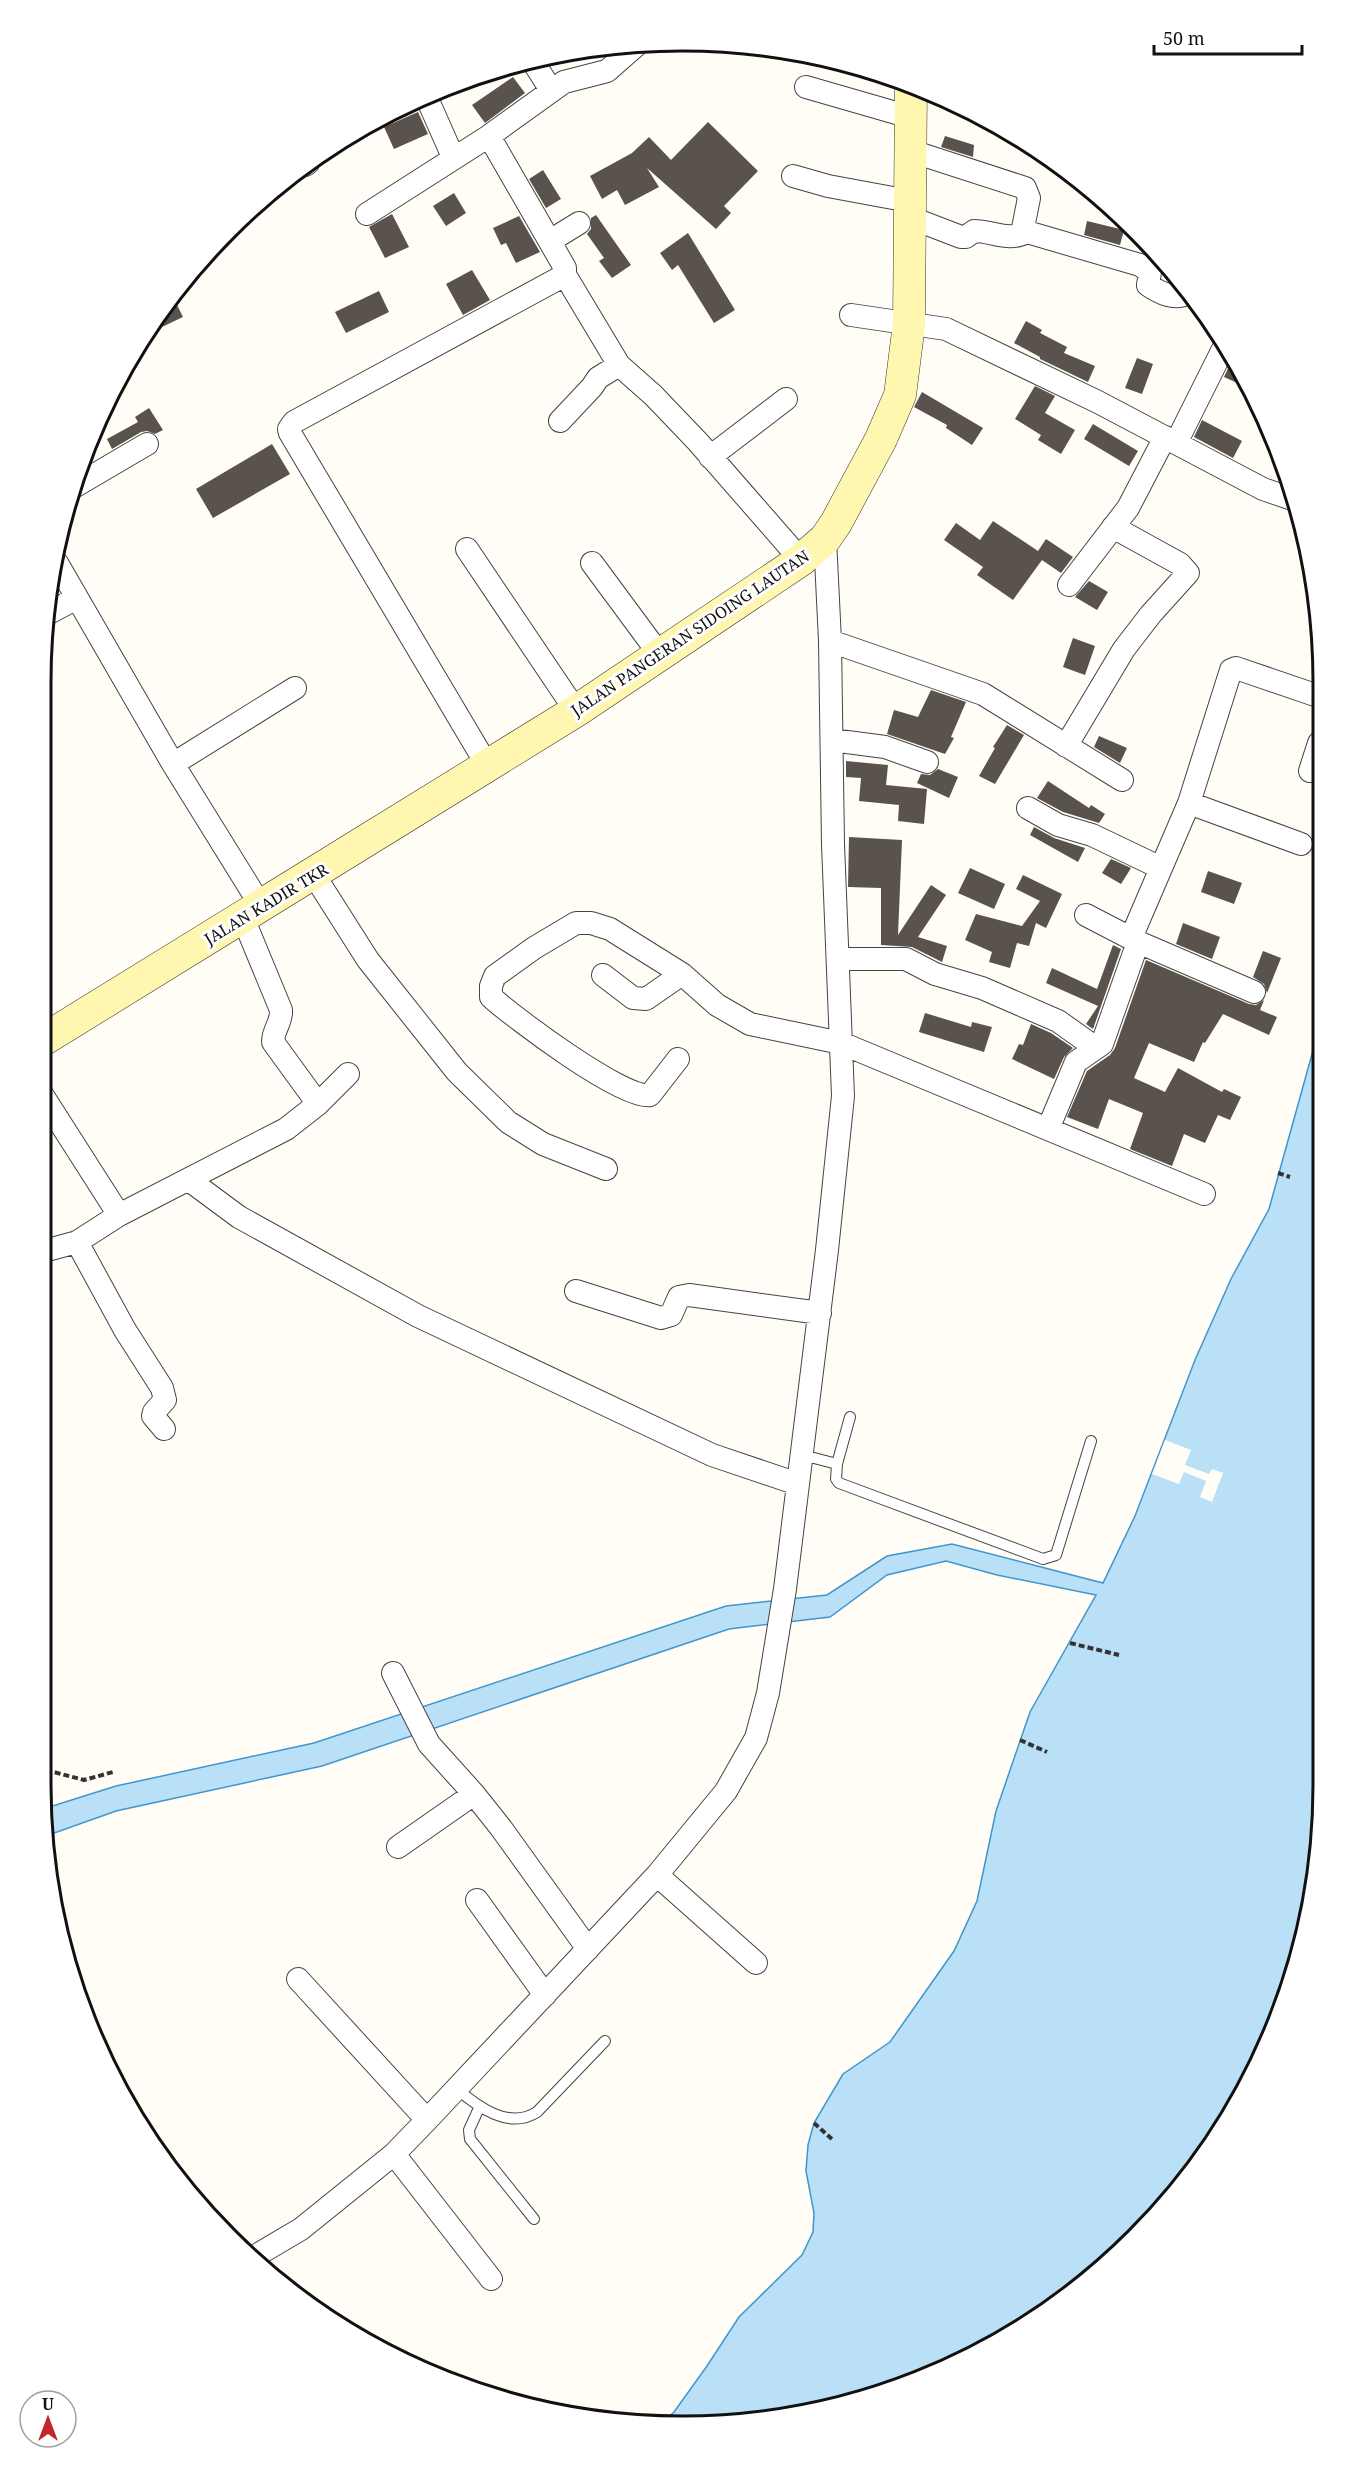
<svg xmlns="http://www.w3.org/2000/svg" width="1364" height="2467" font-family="'Noto Serif',serif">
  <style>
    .water { fill: #b9e0f7; stroke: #3f96cf; stroke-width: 1.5 }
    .pier { fill: #fffdf5 }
    .building { fill: #5a524d }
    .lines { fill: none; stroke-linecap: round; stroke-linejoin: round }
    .lane-casing { stroke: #444; stroke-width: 12 }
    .street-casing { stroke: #444; stroke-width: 24 }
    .secondary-casing { stroke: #333; stroke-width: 33 }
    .path { stroke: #333; stroke-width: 4; stroke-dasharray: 6 3; stroke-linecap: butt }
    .lane { stroke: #fff; stroke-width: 10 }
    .street { stroke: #fff; stroke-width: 22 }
    .secondary { stroke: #fff6b0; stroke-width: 32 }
    .labels { text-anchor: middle; stroke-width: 6; stroke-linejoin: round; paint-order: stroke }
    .street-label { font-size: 16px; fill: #111; stroke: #fff }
    .rim { fill: none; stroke: #111; stroke-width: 3 }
  </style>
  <rect width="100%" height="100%" fill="#fffdf5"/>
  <path class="water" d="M1319,1029L1322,1827L1290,1991L1237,2106L1165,2208L1105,2268L1003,2340L927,2378L807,2414L724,2425L662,2423L674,2412L707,2366L739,2317L802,2255L813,2232L814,2213L806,2171L808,2145L814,2123L843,2074L890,2042L954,1951L977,1901L996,1811L1030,1712L1096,1595L997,1575L946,1561L887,1575L830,1617L729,1629L322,1766L116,1811L46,1836V1808L116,1786L314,1743L726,1606L827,1595L887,1556L952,1544L1103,1583L1135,1516L1195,1360L1231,1279L1269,1209Z"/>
  <path class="pier" d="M1165,1440L1191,1450L1185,1465L1209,1474L1212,1469L1223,1473L1212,1502L1200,1497L1206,1481L1184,1472L1179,1484L1152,1474Z"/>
  <path class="building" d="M513,77L525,93L485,123L472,105Z
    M418,112L428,134L394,149L384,127Z
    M708,122L758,171L724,206L731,213L716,229L647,168L659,187L625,205L617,190L602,199L590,176L632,153L649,137L671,160Z
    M945,136L974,145L973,157L941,147Z
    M543,170L561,199L546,208L529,179Z
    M454,193L466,213L446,226L433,206Z
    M392,214L409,247L385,258L369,227Z
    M596,215L631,265L612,278L599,261L604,258L587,234L591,229V218Z
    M519,216L540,252L516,263L506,243L501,245L493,228Z
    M1087,221L1124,230L1120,245L1084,235Z
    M688,233L735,310L714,323L678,265L672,270L660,253Z
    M472,270L490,300L463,315L446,284Z
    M379,291L389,312L346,333L335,312Z
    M173,297L183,317L145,335Z
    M1026,321L1042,330L1040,333L1067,347L1064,353L1095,366L1088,382L1040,359V357L1014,343Z
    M1137,358L1153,364L1142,394L1125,388Z
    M1232,360L1241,376L1246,387L1224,377Z
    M1035,386L1055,396L1045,413L1075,430L1061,454L1038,440L1041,435L1015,419Z
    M922,392L983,428L972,445L946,428L947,425L914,407Z
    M149,408L163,430L155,434L147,431L141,432L112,449L107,439L138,422L135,417Z
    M1202,420L1242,441L1233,458L1194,437Z
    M1093,424L1138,451L1129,466L1084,439Z
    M272,444L290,474L213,518L196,489Z
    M993,521L1038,551L1046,539L1073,557L1061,573L1042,560L1013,600L977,575L983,567L944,540L956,523L980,540Z
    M1089,581L1108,592L1097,610L1075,597Z
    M1073,638L1095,646L1085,675L1063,667Z
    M931,690L966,702L951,737L954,738L945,754L887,734L894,710L918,717Z
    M1007,725L1024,735L995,784L979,776L995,748L993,747Z
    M1099,736L1127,748L1120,763L1094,747Z
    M846,761L888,765L886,785L927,789L924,824L898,821L899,805L859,801L861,778L846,777Z
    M938,769L958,777L949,798L917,783L921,774L930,775Z
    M1048,781L1089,808L1091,805L1105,814L1099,823L1063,812L1037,798Z
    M1034,827L1054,838L1085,848L1078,862L1030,835Z
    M849,837L902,840L898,935L931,885L946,895L918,937L947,946L942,962L912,947L881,945V888L848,887Z
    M1111,859L1131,868L1121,884L1102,873Z
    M970,868L1005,884L994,909L958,893Z
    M1208,871L1242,883L1234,904L1201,892Z
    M1023,875L1062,894L1046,928L1036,923L1029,946L1017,943L1010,968L989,962L992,952L965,940L976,914L1022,926L1040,901L1016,889Z
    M1183,923L1220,937L1212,959L1176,944Z
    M1113,945L1121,949L1093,1029L1086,1024L1098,1006L1046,983L1052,968L1097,989Z
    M1263,951L1281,958L1267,993L1264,984L1253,977Z
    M1146,960L1249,1004L1256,1005L1264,1000L1260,1010L1277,1017L1269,1035L1223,1014L1205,1043L1203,1042L1194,1062L1149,1043L1134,1078L1165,1092L1178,1068L1222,1092L1224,1089L1241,1097L1230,1120L1218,1115L1205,1143L1184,1134L1172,1166L1130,1149L1143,1113L1109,1099L1098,1129L1067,1117L1087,1071L1110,1055L1115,1048Z
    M925,1013L971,1027L972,1022L992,1027L984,1052L919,1032Z
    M1031,1024L1051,1033L1073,1048L1064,1057L1054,1079L1012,1059L1019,1044L1023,1045Z"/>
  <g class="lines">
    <defs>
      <path id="lane" d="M801,1458H814L837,1464L850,1417
        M837,1464L836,1479L839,1483L1043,1559L1056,1555L1091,1441
        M457,2089C478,2107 509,2130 537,2112L605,2041
        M479,2108L469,2130L470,2139L534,2219"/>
      <path id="street" d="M532,60L551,90
        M806,87L910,117
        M426,96L453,157
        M911,151L1025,188L1029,198L1023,228L1027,232
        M305,165L308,163
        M793,176L828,186L909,201
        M367,214L489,136L564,82L607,71L640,42
        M909,217L961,237H966L974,231C993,231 1009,242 1027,232L1140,265L1150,272L1148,285C1160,293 1175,301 1188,293
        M550,241L579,223
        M565,275L619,365L653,395L698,442L801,560
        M851,315L946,329L1098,402L1263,489L1295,500
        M560,421L592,387L598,378L619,365
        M1176,443L1225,345
        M710,457L786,399
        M72,488L147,444
        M467,549L576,711
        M57,563L173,764L261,906
        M592,563L660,655
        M1069,585L1128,508L1165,437
        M47,614L77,598
        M830,641L983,694L1122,780
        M832,740L885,747L927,762
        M1066,746L1124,649L1151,614L1188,573L1180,564L1113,527
        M173,764L295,688
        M487,765L290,433L289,429L294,422L565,275V268L489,136
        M1310,771L1319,743
        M1189,803L1301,844
        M1028,808L1058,825L1092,835L1161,868
        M314,875L368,960L457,1072L508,1122L543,1144L606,1169
        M1086,915L1138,942L1254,992
        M243,918L281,1010C282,1023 273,1029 273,1042L318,1104
        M1131,938L1189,803L1231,670L1236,668L1318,696
        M838,959H906L935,974L982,988L1058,1021L1096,1048
        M603,975L633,998L646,999L682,974
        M678,1059L650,1095C625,1101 513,1017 491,997V986L495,976L534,948L576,923H591L610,929L682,974L717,1005L750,1024L841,1043L1204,1194
        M43,1096L119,1215
        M1048,1129L1076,1062L1102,1044L1138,942
        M189,1180L239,1217L418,1316L712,1455L798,1484
        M44,1251L77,1242
        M576,1291L661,1318L671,1315L679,1297L689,1295L820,1313
        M164,1429L153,1416L154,1412L165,1400L162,1388L125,1330L77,1242L119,1215L286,1129L318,1104L348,1074
        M393,1673L429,1744L474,1794L501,1828L588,1949
        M398,1847L474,1794
        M657,1875L756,1963
        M477,1900L545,1995
        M298,1979L427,2120
        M394,2154L491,2279
        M252,2258L301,2229L394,2154L427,2120L657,1875L726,1791L756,1738L768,1693L785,1589L827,1250L843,1096L833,844L830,641L825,539"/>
      <path id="secondary" d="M43,1040L576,711L801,560L825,539L836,523L881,439L900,395L909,324L911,85"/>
    </defs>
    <use href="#lane" class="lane-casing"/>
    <use href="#street" class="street-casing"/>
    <use href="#secondary" class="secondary-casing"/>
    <path class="path" d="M1278,1173L1290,1177
      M1070,1643L1119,1655
      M1020,1740L1047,1752
      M46,1770L84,1780L113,1772
      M814,2123L833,2140"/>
    <use href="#lane" class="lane"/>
    <use href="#street" class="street"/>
    <use href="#secondary" class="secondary"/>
  </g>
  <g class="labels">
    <g class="street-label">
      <text transform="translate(690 633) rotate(-34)" y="6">JALAN PANGERAN SIDOING LAUTAN</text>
      <text transform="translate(266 904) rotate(-31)" y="6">JALAN KADIR TKR</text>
    </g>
  </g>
  <path d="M0 0H1364V2467H0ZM682 51H682A631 631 0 0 1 1313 682V1785A631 631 0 0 1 682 2416H682A631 631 0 0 1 51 1785V682A631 631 0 0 1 682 51Z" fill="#fff" fill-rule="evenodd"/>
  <path class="rim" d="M682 51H682A631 631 0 0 1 1313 682V1785A631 631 0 0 1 682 2416H682A631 631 0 0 1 51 1785V682A631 631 0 0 1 682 51Z"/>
  <g transform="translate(48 2419)"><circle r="28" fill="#ffffff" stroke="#a0a0a0" stroke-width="1.5"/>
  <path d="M0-4.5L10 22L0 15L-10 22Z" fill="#c4262e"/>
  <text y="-9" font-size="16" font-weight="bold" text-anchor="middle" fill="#111111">U</text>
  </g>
  <path d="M1154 45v9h148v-9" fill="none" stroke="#111111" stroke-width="3"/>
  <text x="1163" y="45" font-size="18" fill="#111111" stroke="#ffffff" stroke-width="4.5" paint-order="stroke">50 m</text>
</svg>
